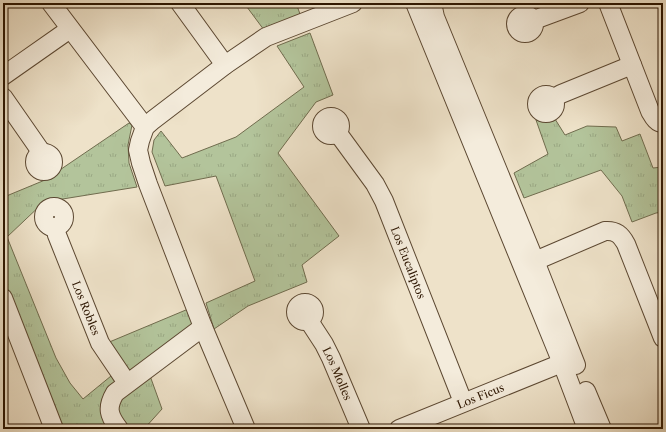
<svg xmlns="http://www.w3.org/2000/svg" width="666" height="432" font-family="'Libre Caslon Text',serif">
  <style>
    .park { fill: url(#park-tufts); stroke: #706c4e }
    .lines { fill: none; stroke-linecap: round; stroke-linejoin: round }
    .minor-casing { stroke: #5c4832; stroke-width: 20 }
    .minor { stroke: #f4ecdc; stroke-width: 18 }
    .labels { text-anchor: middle; stroke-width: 3; stroke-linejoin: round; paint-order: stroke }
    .street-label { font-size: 11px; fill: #2c1500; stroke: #f4ecdc }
  </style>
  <defs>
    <pattern id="park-tufts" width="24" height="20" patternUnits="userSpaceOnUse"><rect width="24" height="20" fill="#b3c49b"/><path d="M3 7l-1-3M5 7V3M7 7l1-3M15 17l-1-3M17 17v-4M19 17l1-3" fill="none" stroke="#9aa884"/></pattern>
  </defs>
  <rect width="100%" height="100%" fill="#eee2c9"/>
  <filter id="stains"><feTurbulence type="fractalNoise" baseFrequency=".005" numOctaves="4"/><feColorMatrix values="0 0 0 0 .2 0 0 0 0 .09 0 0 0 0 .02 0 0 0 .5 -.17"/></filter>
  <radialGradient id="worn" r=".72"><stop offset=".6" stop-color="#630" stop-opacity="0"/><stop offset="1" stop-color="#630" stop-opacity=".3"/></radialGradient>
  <path class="park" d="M244,3H296L300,14L264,30Z
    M310,33L333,95L316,102L278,153L339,236L302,265L307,282L248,306L214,329L206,303L255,281L216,176L165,186L152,152L154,140L161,131L182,158L236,137L304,87L277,46Z
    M555,119L565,135L587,126L616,127L622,141L640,134L653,168L663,167V212L656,213L632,222L622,196L601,170L524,198L514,173L548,154L536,120L546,121Z
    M129,123L132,125L128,145L129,163L137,187L44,202L7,237L56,358L70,383L83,399L111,376L117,385L114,429H63L3,278V195L4,197L45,180Z
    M193,307L199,325L128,375L107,343Z
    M149,373L162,409L144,429H126L114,412L115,402Z"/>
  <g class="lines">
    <defs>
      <g id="minor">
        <path d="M51,3L145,127"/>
        <path d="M180,3L225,65"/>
        <path d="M415,3L562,363L587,429"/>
        <path d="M432,3L435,17L535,261L576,365"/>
        <path d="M608,3L650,111C653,116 656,123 663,123"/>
        <circle cx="525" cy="24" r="9"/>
        <path d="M534,20L580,3"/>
        <path d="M3,76L70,29"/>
        <circle cx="546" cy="104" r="9"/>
        <path d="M3,97L42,153"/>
        <path d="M552,99L561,94L632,65"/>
        <circle cx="331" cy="126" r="9"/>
        <path id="s1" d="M337,132L375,184L384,201L463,402"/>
        <circle cx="44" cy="162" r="9"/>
        <circle cx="54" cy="217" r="10"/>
        <path id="s2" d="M55,227L57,235L100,343L127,383"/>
        <path d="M535,261L605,231C616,230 621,235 626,244L663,338"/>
        <path d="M3,298L54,429"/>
        <circle cx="305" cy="312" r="9"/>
        <path id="s3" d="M309,321L324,344L331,358L361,429"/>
        <path d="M586,391L602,429"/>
        <path d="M119,429C109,416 106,408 115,393L203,327"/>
        <path d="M246,429L203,327L148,184L141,163L138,150L140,141L145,127L153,120L225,65L266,37L353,3"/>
        <path id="s4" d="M399,429L562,363"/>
      </g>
    </defs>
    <use href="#minor" class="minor-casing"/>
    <use href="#minor" class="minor"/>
  </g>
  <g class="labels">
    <g class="street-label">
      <text dy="4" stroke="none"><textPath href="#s1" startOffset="150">Los Eucaliptos</textPath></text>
      <text dy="4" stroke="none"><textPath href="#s2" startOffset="87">Los Robles</textPath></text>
      <text dy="4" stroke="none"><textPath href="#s3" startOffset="60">Los Molles</textPath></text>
      <text dy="4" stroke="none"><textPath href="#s4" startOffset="88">Los Ficus</textPath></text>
    </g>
  </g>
  <rect width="666" height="432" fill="none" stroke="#eee2c9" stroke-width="16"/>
  <rect x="4" y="4" width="658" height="424" fill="none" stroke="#2c1500" stroke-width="2"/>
  <rect x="8" y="8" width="650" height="416" fill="none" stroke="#2c1500"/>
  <rect width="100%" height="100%" filter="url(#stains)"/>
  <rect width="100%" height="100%" fill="url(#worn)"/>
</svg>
